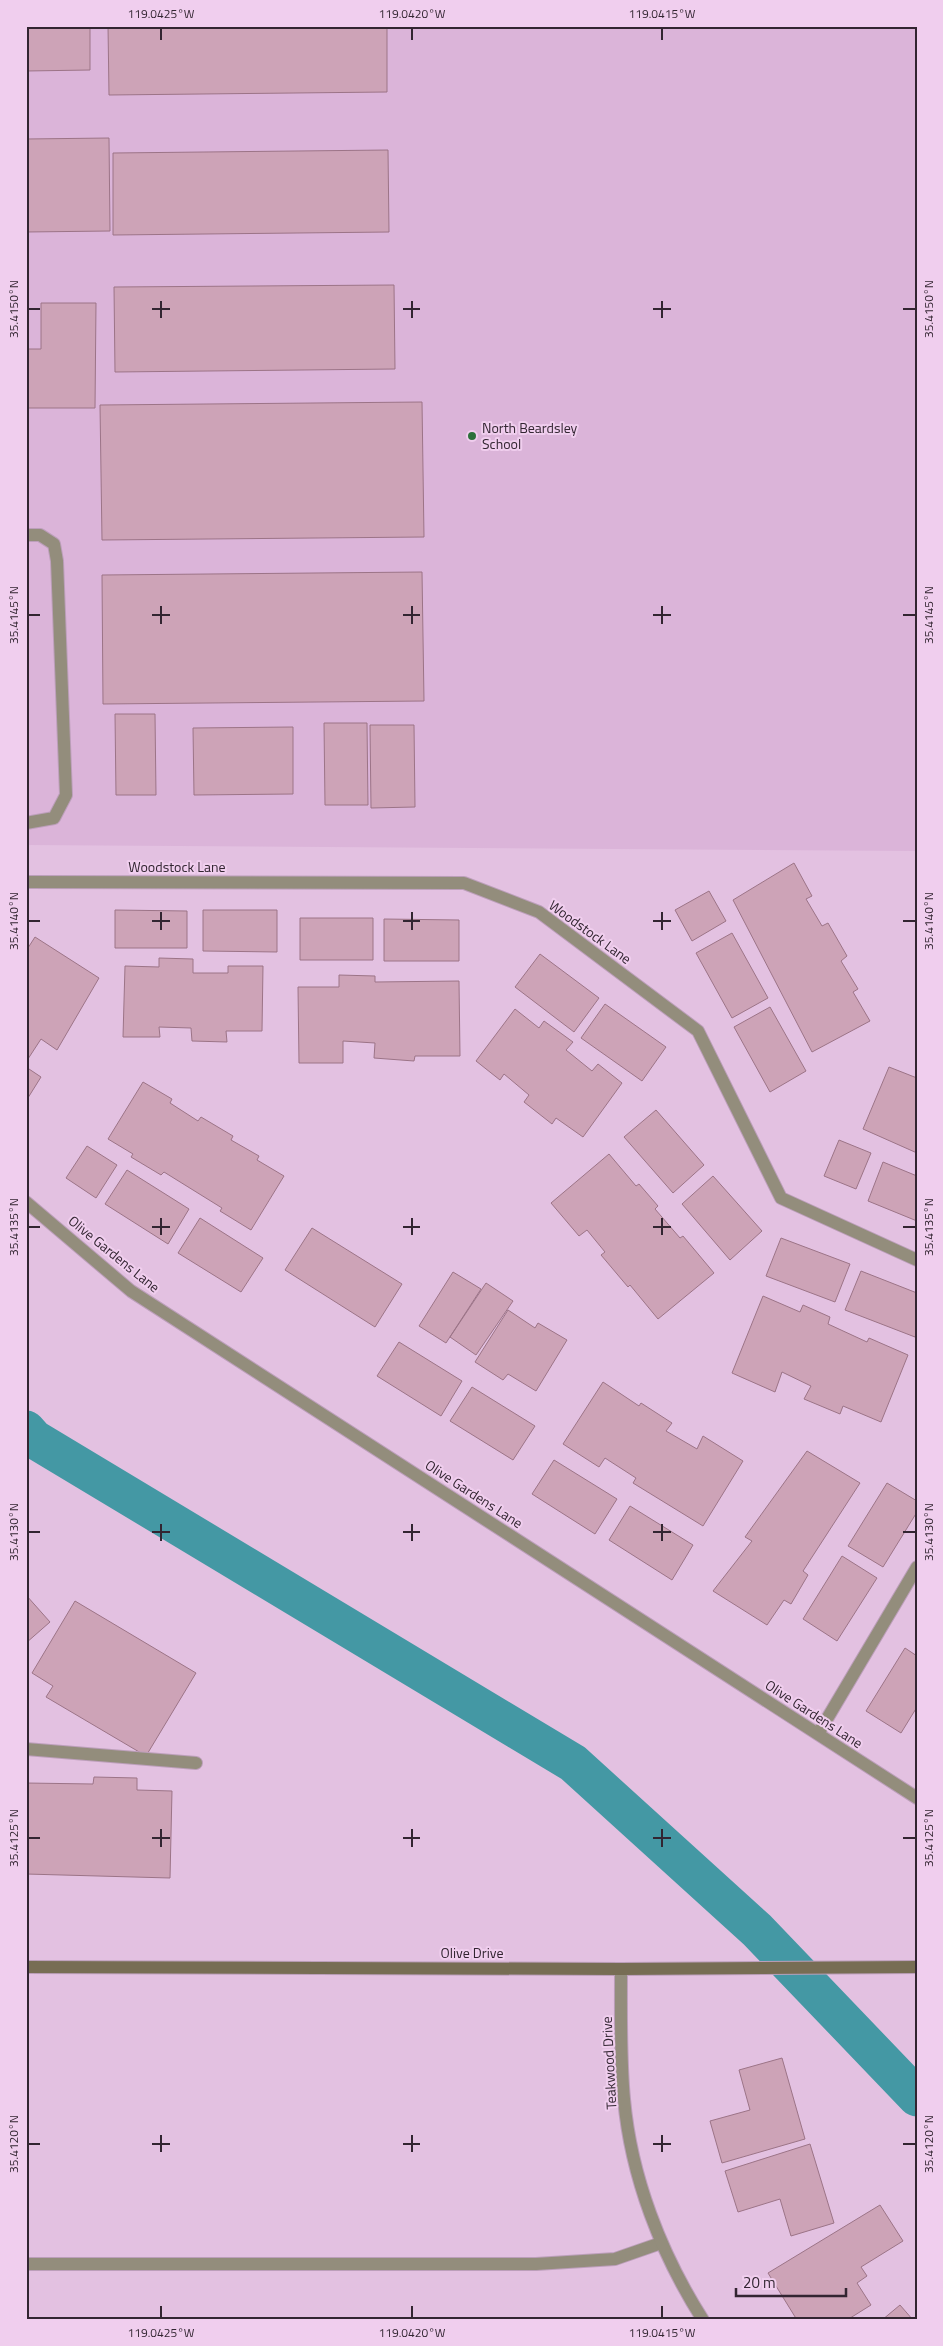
<svg xmlns="http://www.w3.org/2000/svg" width="943" height="2346" font-family="'Titillium Web',sans-serif">
  <style>
    .built { fill: #dbb4d9 }
    .lines { fill: none; stroke-linecap: round; stroke-linejoin: round }
    .canal { stroke: #4498a4; stroke-width: 39 }
    .building { fill: #cda3b7; stroke: #9c7487 }
    .lane-casing { stroke: #bc9fba; stroke-width: 14 }
    .street-casing { stroke: #bc9fba; stroke-width: 14 }
    .secondary-casing { stroke: #bc9fba; stroke-width: 14 }
    .lane { stroke: #938d7c; stroke-width: 12 }
    .street { stroke: #938d7c; stroke-width: 12 }
    .secondary { stroke: #776d54; stroke-width: 12 }
    .ticks { fill: none; stroke: #322531; stroke-width: 2 }
    .poi-dot { fill: #2c703b; stroke: #f0ceee; stroke-width: 2 }
    .labels { text-anchor: middle; stroke-width: 4; stroke-linejoin: round; paint-order: stroke }
    .poi-label { font-size: 14px; fill: #322531; stroke: #f0ceee; text-anchor: start }
    .street-label { font-size: 14px; fill: #322531; stroke: #f0ceee }
    .neatline { fill: none; stroke: #322531; stroke-width: 2 }
    .ticks-label { font-size: 12px; text-anchor: middle; fill: #322531 }
  </style>
  <rect width="100%" height="100%" fill="#e3c1e1"/>
  <path class="built" d="M26,26H917V851L26,845Z"/>
  <g class="lines">
    <path class="canal" d="M26,1430L34,1439L573,1763L757,1930L917,2097"/>
  </g>
  <path class="building" d="M26,26H90V70L26,71Z
    M108,26H387V92L109,95Z
    M109,138L110,231L26,232V139Z
    M388,150L389,232L113,235V153Z
    M394,285L395,369L115,372L114,287Z
    M41,303H96L95,408H26V349H41Z
    M422,402L424,537L102,540L100,405Z
    M422,572L424,701L103,704L102,575Z
    M115,714H155L156,795H116Z
    M324,723H367L368,805H325Z
    M370,725H414L415,807L371,808Z
    M293,727V794L194,795L193,728Z
    M794,863L812,896L806,899L822,926L828,923L847,956L841,961L858,989L853,992L870,1021L812,1052L733,900Z
    M709,891L726,921L692,941L675,910Z
    M115,910L187,911V948H115Z
    M203,910H277V952L203,951Z
    M300,918H373V960H300Z
    M384,919L459,920V961H384Z
    M732,933L768,998L732,1018L696,953Z
    M35,937L99,978L57,1050L41,1039L26,1062V951Z
    M540,954L599,998L574,1032L515,987Z
    M159,958L193,959V973H228V966H263L262,1031H226L227,1042L192,1041L191,1028L159,1027L160,1037H123L125,966L159,967Z
    M339,975L375,976V982L459,981L460,1056H415L414,1061L374,1058L375,1043L343,1041V1063H299L298,987H339Z
    M605,1004L666,1047L642,1081L581,1038Z
    M770,1007L806,1071L770,1092L734,1027Z
    M515,1009L539,1028L544,1021L573,1042L566,1050L592,1071L598,1064L622,1083L583,1137L556,1118L552,1124L524,1102L529,1095L504,1074L500,1080L476,1061Z
    M26,1067L41,1077L26,1101Z
    M889,1067L917,1078V1153L863,1129Z
    M143,1082L172,1099L170,1103L198,1121L201,1117L233,1136L231,1140L259,1156L257,1160L284,1176L251,1230L220,1211L222,1208L164,1172L161,1175L131,1157L133,1154L108,1139Z
    M656,1110L704,1165L673,1193L624,1137Z
    M839,1140L871,1153L856,1189L824,1176Z
    M87,1146L117,1165L96,1198L66,1178Z
    M609,1154L636,1186L639,1184L658,1206L655,1209L680,1238L683,1236L714,1273L658,1319L630,1285L628,1287L601,1255L605,1252L587,1230L579,1236L551,1203Z
    M883,1162L917,1176V1221L868,1201Z
    M127,1170L189,1209L168,1244L105,1204Z
    M713,1176L762,1231L730,1260L682,1204Z
    M200,1218L263,1258L241,1292L178,1253Z
    M312,1228L402,1284L375,1327L285,1270Z
    M781,1238L850,1264L835,1302L766,1276Z
    M861,1271L917,1293V1331L915,1337L845,1310Z
    M453,1272L481,1289L446,1343L419,1326Z
    M486,1283L513,1301L476,1355L450,1337Z
    M763,1296L800,1312L803,1305L830,1317L828,1324L867,1342L869,1338L908,1355L881,1422L843,1406L840,1414L804,1399L811,1386L782,1372L775,1392L732,1373Z
    M508,1310L535,1328L538,1323L567,1340L536,1391L508,1374L503,1380L475,1362Z
    M399,1342L462,1381L441,1416L377,1376Z
    M603,1382L639,1406L641,1403L672,1423L666,1431L697,1449L703,1436L743,1461L703,1526L633,1483L636,1478L605,1458L599,1467L563,1444Z
    M472,1387L535,1426L513,1460L450,1421Z
    M807,1451L860,1483L803,1571L808,1575L791,1604L784,1600L767,1625L713,1591L752,1541L745,1537Z
    M554,1460L617,1499L595,1534L532,1494Z
    M887,1483L917,1501V1512L883,1567L848,1546Z
    M630,1506L693,1545L672,1580L609,1540Z
    M842,1556L877,1578L837,1641L803,1619Z
    M26,1595L50,1622L26,1643Z
    M75,1601L196,1673L146,1756L46,1697L53,1686L32,1673Z
    M905,1648L917,1656V1707L901,1733L866,1711Z
    M94,1777L137,1778V1790L172,1791L170,1878L26,1874V1783L93,1784Z
    M782,2058L805,2139L722,2163L710,2121L750,2110L739,2070Z
    M810,2144L834,2223L791,2236L780,2199L738,2212L725,2171Z
    M880,2205L903,2241L861,2267L867,2276L857,2283L871,2305L847,2320H797L768,2273Z
    M900,2305L913,2320H882Z"/>
  <g class="lines">
    <defs>
      <path id="lane" d="M26,535H40L54,544L57,561L66,795L54,818L26,823
        M26,1749L196,1763
        M26,2264H536L615,2259L661,2243"/>
      <path id="street" d="M26,882L464,883L539,912L698,1031L781,1198L917,1260
        M26,1202L131,1291L917,1798
        M818,1734L917,1567
        M621,1969C621,2012 620,2056 624,2099C631,2177 661,2254 703,2320"/>
      <path id="secondary" d="M26,1967L621,1969L917,1967"/>
    </defs>
    <use href="#lane" class="lane-casing"/>
    <use href="#street" class="street-casing"/>
    <use href="#secondary" class="secondary-casing"/>
    <use href="#lane" class="lane"/>
    <use href="#street" class="street"/>
    <use href="#secondary" class="secondary"/>
  </g>
  <path class="ticks" d="M161,28V40M412,28V40M662,28V40M161,301V318M412,301V318M662,301V318M28,309H40M152,309H170M403,309H420M653,309H671M903,309H916M161,606V624M412,606V624M662,606V624M28,615H40M152,615H170M403,615H420M653,615H671M903,615H916M161,912V930M412,912V930M662,912V930M28,921H40M152,921H170M403,921H420M653,921H671M903,921H916M161,1218V1235M412,1218V1235M662,1218V1235M28,1227H40M152,1227H170M403,1227H420M653,1227H671M903,1227H916M161,1524V1541M412,1524V1541M662,1524V1541M28,1532H40M152,1532H170M403,1532H420M653,1532H671M903,1532H916M161,1829V1847M412,1829V1847M662,1829V1847M28,1838H40M152,1838H170M403,1838H420M653,1838H671M903,1838H916M161,2135V2152M412,2135V2152M662,2135V2152M28,2144H40M152,2144H170M403,2144H420M653,2144H671M903,2144H916M161,2306V2318M412,2306V2318M662,2306V2318"/>
  <circle class="poi-dot" cx="472" cy="436" r="5"/>
  <g class="labels">
    <g class="poi-label">
      <text x="482" y="433">North Beardsley<tspan x="482" dy="16">School</tspan></text>
    </g>
    <g class="street-label">
      <text x="177" y="872">Woodstock Lane</text>
      <text transform="translate(590 932) rotate(36)" y="5">Woodstock Lane</text>
      <text transform="translate(114 1254) rotate(39)" y="5">Olive Gardens Lane</text>
      <text transform="translate(474 1494) rotate(33)" y="5">Olive Gardens Lane</text>
      <text transform="translate(814 1714) rotate(33)" y="5">Olive Gardens Lane</text>
      <text x="472" y="1958">Olive Drive</text>
      <text transform="translate(609 2063) rotate(-93)" y="5">Teakwood Drive</text>
    </g>
  </g>
  <rect width="943" height="2346" fill="none" stroke="#f0ceee" stroke-width="55"/>
  <path d="M736 2288v8h110v-8" fill="none" stroke="#322531" stroke-width="2.5"/>
  <text x="743" y="2288" font-size="15" fill="#322531" stroke="#f0ceee" stroke-width="4" paint-order="stroke">20 m</text>
  <rect x="28" y="28" width="888" height="2290" class="neatline"/>
  <g class="ticks-label">
    <text x="161" y="18">119.0425°W</text>
    <text x="412" y="18">119.0420°W</text>
    <text x="662" y="18">119.0415°W</text>
    <text transform="translate(14 309) rotate(-90)" y="4">35.4150°N</text>
    <text transform="translate(929 309) rotate(-90)" y="4">35.4150°N</text>
    <text transform="translate(14 615) rotate(-90)" y="4">35.4145°N</text>
    <text transform="translate(929 615) rotate(-90)" y="4">35.4145°N</text>
    <text transform="translate(14 921) rotate(-90)" y="4">35.4140°N</text>
    <text transform="translate(929 921) rotate(-90)" y="4">35.4140°N</text>
    <text transform="translate(14 1227) rotate(-90)" y="4">35.4135°N</text>
    <text transform="translate(929 1227) rotate(-90)" y="4">35.4135°N</text>
    <text transform="translate(14 1532) rotate(-90)" y="4">35.4130°N</text>
    <text transform="translate(929 1532) rotate(-90)" y="4">35.4130°N</text>
    <text transform="translate(14 1838) rotate(-90)" y="4">35.4125°N</text>
    <text transform="translate(929 1838) rotate(-90)" y="4">35.4125°N</text>
    <text transform="translate(14 2144) rotate(-90)" y="4">35.4120°N</text>
    <text transform="translate(929 2144) rotate(-90)" y="4">35.4120°N</text>
    <text x="161" y="2337">119.0425°W</text>
    <text x="412" y="2337">119.0420°W</text>
    <text x="662" y="2337">119.0415°W</text>
  </g>
</svg>
